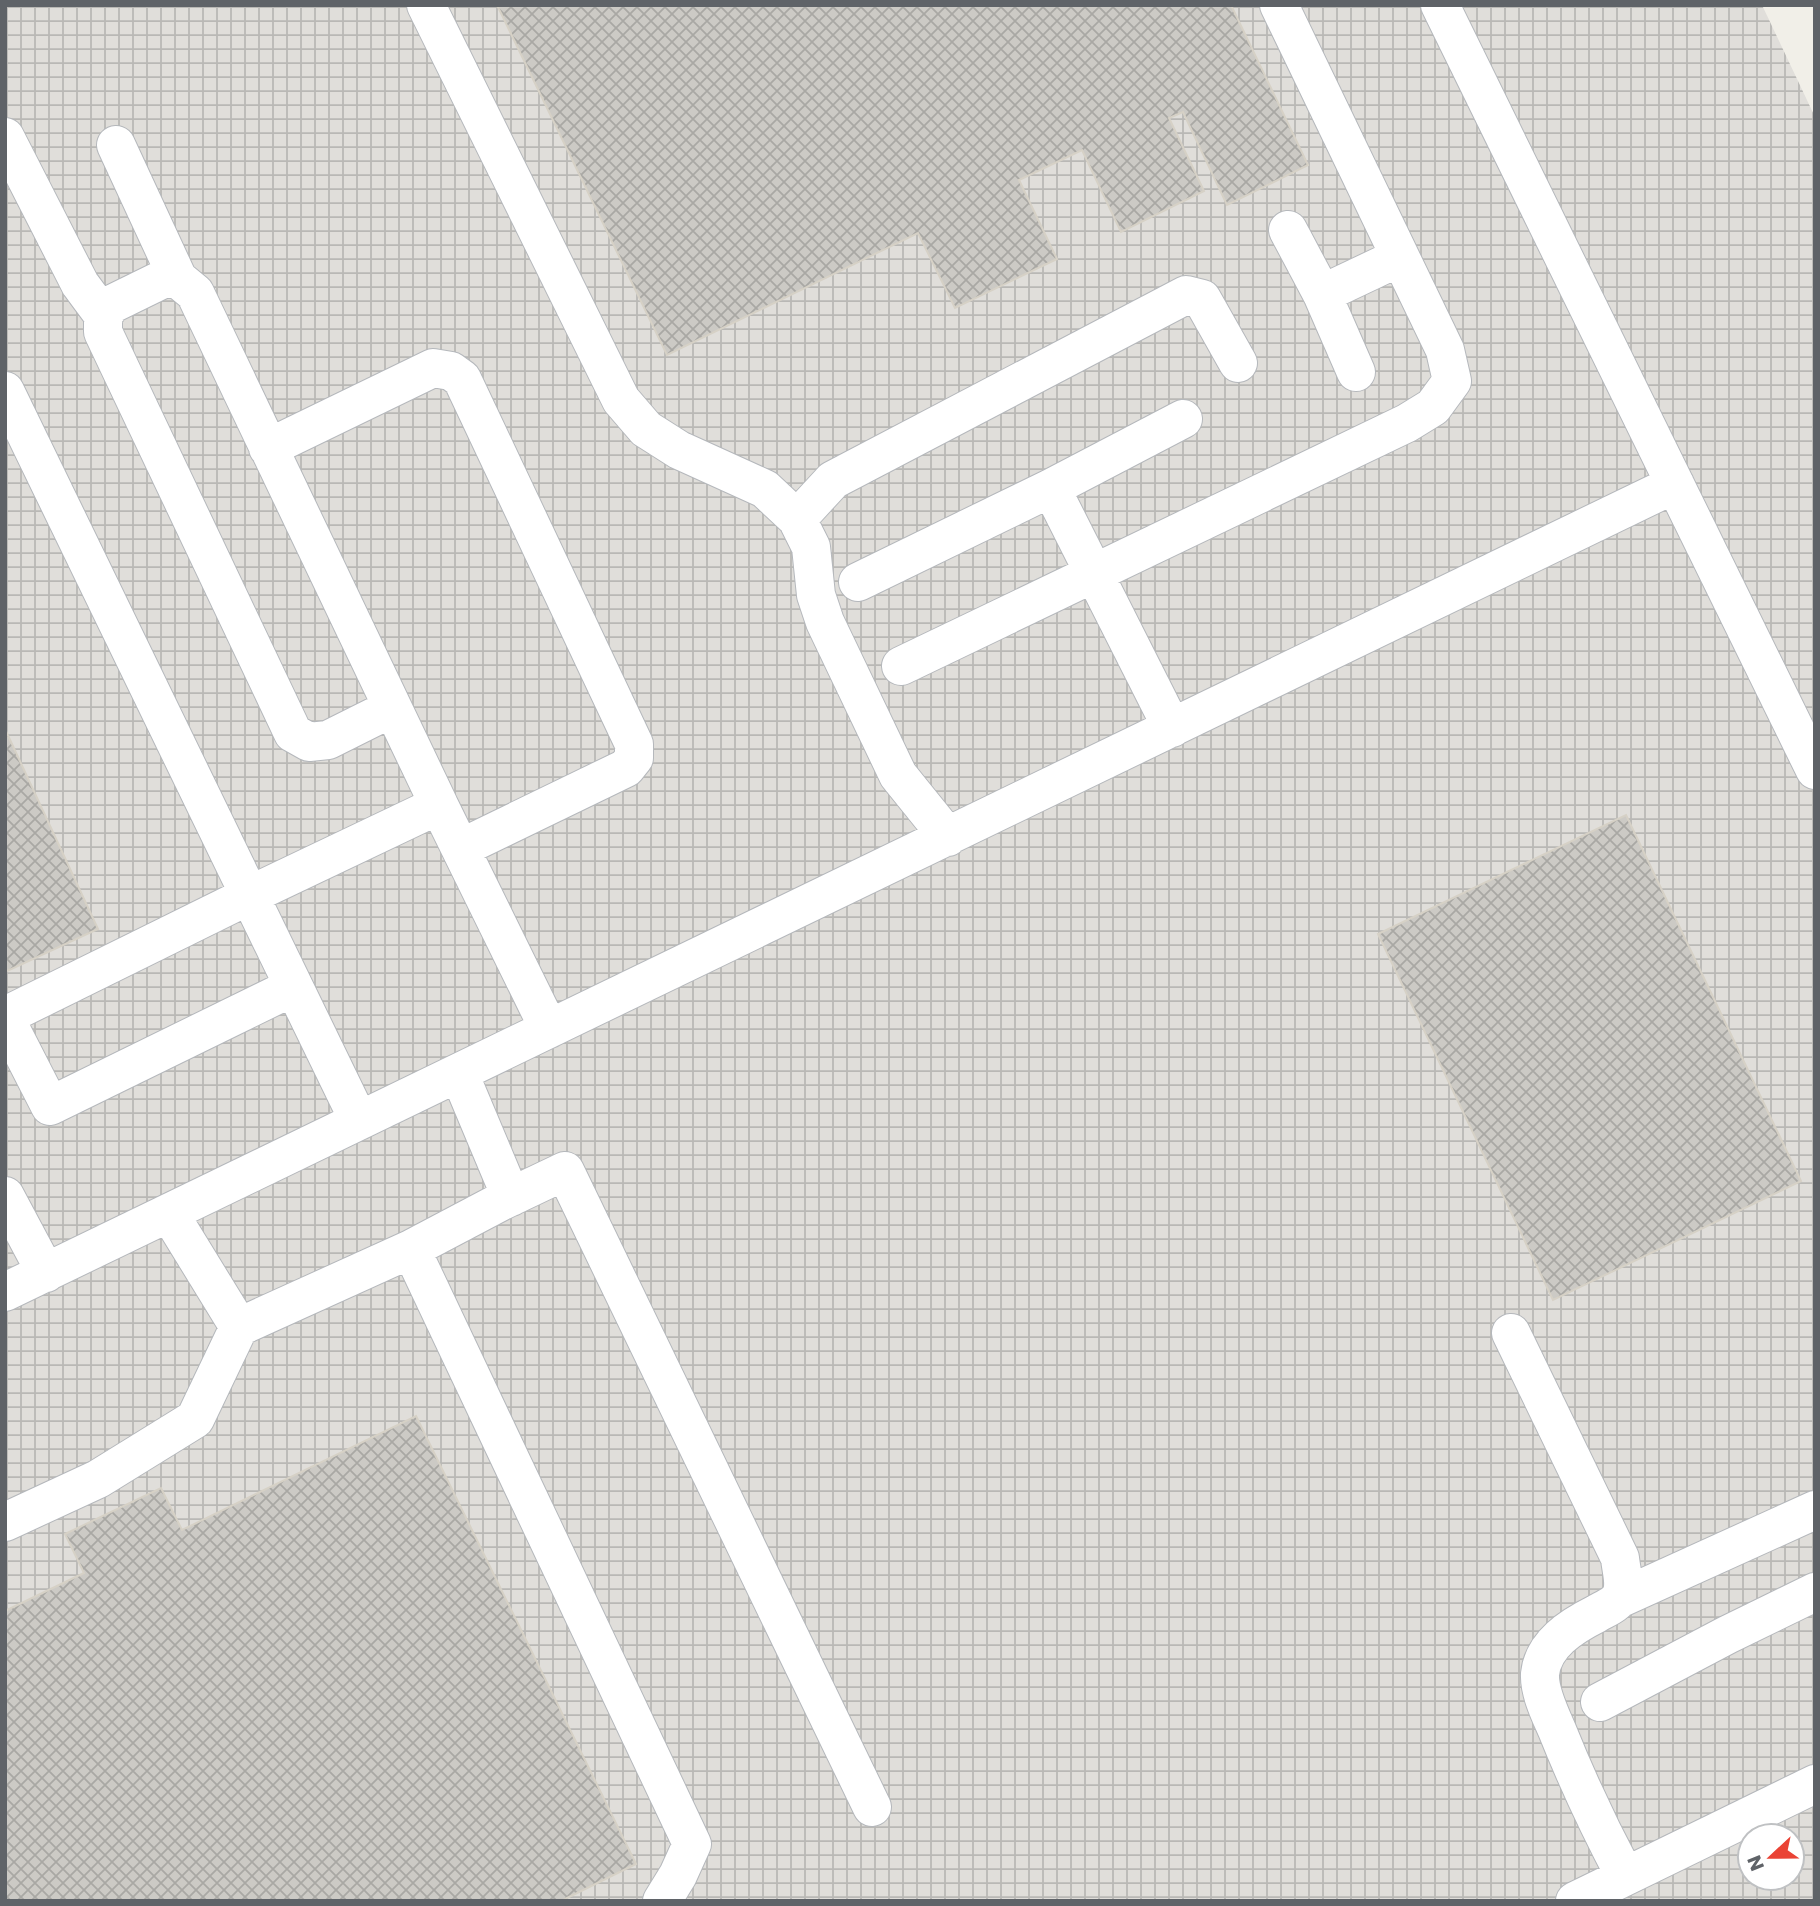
<svg xmlns="http://www.w3.org/2000/svg" width="1820" height="1906" font-family="Poppins,sans-serif">
  <style>
    .industrial { fill: url(#industrial-grid); fill-rule: evenodd }
    .building { fill: url(#building-cross-hatch); stroke: #d6d1c6; stroke-width: 2 }
    .lines { fill: none; stroke-linecap: round; stroke-linejoin: round }
    .minor-casing { stroke: #b5b8bc; stroke-width: 40 }
    .minor { stroke: #fff; stroke-width: 38 }
  </style>
  <defs>
    <pattern id="industrial-grid" width="8" height="8" patternUnits="userSpaceOnUse" patternTransform="scale(1.75)"><rect width="8" height="8" fill="#e0deda"/><path d="M0 4h8M4 0v8" fill="none" stroke="#b9b8b5"/></pattern>
    <pattern id="building-cross-hatch" width="8" height="8" patternUnits="userSpaceOnUse" patternTransform="scale(1.75)"><rect width="8" height="8" fill="#cccac5"/><path d="M0 0l8 8M0 8l8-8" fill="none" stroke="#a9a8a4"/></pattern>
  </defs>
  <rect width="100%" height="100%" fill="#f1efe8"/>
  <path class="industrial" d="M5,5H1762L1815,117V1901H5ZM1750,1836H1792V1878H1750Z"/>
  <path class="building" d="M497,5H1231L1308,165L1227,205L1183,112L1169,118L1204,191L1121,232L1082,150L1019,180L1057,259L955,308L918,233L667,355Z
    M5,729L98,929L5,972Z
    M1626,815L1801,1181L1553,1300L1378,934Z
    M416,1416L636,1864L561,1901H5V1611L84,1573L65,1534L161,1488L182,1530Z"/>
  <g class="lines">
    <defs>
      <path id="minor" d="M426,5L621,400L646,429L679,450L765,489L797,519L811,547L816,595L825,622L898,775L948,837
        M1440,5L1815,770
        M5,137L80,284L103,315
        M116,145L178,279
        M1288,230L1322,294L1356,372
        M1322,294L1400,257
        M5,391L359,1121
        M268,448L433,368L451,371L462,379L634,744V758L626,768L461,848
        M1051,488L1172,728
        M797,519L833,480L1186,295L1202,299L1238,363
        M858,582L1051,488L1183,419
        M901,666L1407,423L1433,407L1452,381L1445,350L1279,5
        M392,708L328,740L309,742L293,733L103,332V315L112,304L163,279H178L195,293L439,805
        M5,1016L248,896L439,805L549,1029
        M5,1018L50,1106L293,987
        M459,1073L511,1197
        M5,1196L46,1273
        M169,1213L239,1327
        M5,1292L1675,484
        M1511,1333L1620,1558C1621,1570 1626,1584 1621,1595C1618,1604 1604,1609 1596,1614C1572,1626 1543,1644 1540,1674C1539,1692 1550,1714 1557,1730C1577,1780 1600,1829 1625,1876
        M5,1522L98,1479L195,1419L239,1327L411,1249
        M1621,1598L1815,1510
        M1600,1702L1727,1635L1815,1592
        M662,1901L678,1875L692,1844L411,1249L502,1201L565,1171L872,1807
        M1575,1901L1815,1784"/>
    </defs>
    <use href="#minor" class="minor-casing"/>
    <use href="#minor" class="minor"/>
  </g>
  <rect width="1820" height="1906" fill="none" stroke="#5f6368" stroke-width="14"/>
  <g transform="translate(1771 1857) rotate(248)"><circle r="33" fill="#ffffff" stroke="#bfc1c3" stroke-width="2"/>
  <path d="M0-5L12 26L0 18L-12 26Z" fill="#ea4335"/>
  <text y="-10" font-size="19" font-weight="bold" text-anchor="middle" fill="#5f6368">N</text>
  </g>
</svg>
